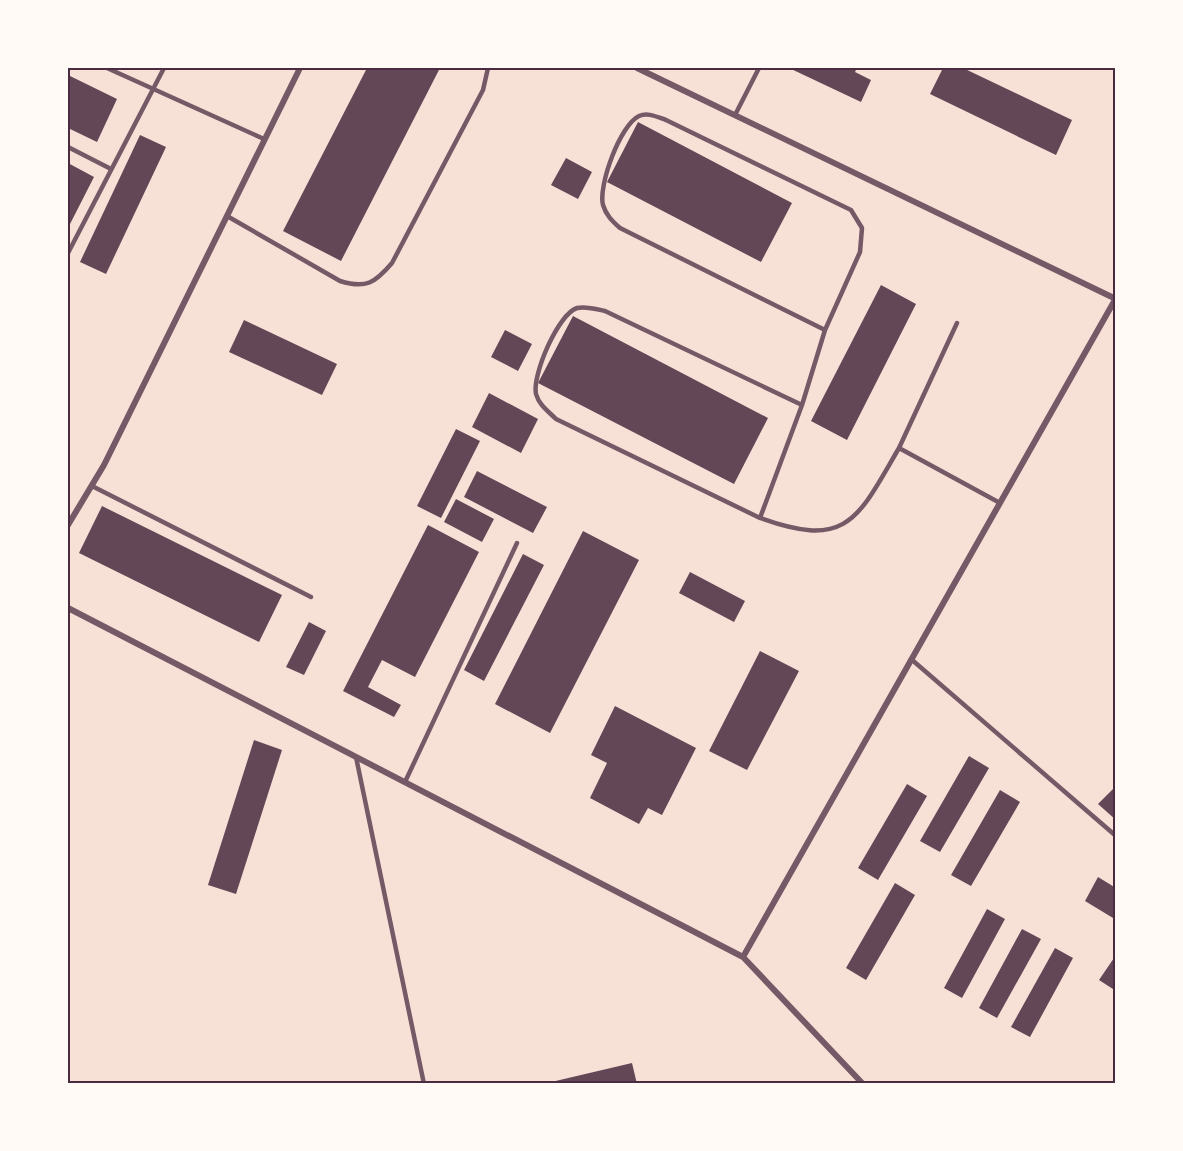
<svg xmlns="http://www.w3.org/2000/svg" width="1183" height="1151" font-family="Mulish,sans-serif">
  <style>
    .building { fill: #644757 }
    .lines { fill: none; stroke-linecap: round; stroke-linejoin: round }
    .service { stroke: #755966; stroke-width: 4.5 }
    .minor { stroke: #755966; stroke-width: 6 }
    .neatline { fill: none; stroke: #4a2c40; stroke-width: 2 }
  </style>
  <rect width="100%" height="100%" fill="#f7e1d7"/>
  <path class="building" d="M367,68H440L341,261L283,231Z
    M789,68H857L855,72L871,80L861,102Z
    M943,68H963L1072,120L1056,155L930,94Z
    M68,75L117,99L97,142L68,128Z
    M638,122L792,203L761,262L607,182Z
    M140,135L166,147L106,274L80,262Z
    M566,158L592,172L578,199L551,185Z
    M68,163L94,177L69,226L68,225Z
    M881,285L916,304L847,440L811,421Z
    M573,316L768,418L734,484L538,383Z
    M244,320L337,364L322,395L229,352Z
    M505,330L532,344L518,371L491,357Z
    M489,393L538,419L521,453L472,427Z
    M456,429L480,441L441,518L417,506Z
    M477,471L547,507L533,533L464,497Z
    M456,499L494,519L482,542L444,522Z
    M102,506L282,595L259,642L79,553Z
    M428,525L479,552L415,677L382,660L368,687L401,705L394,717L343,691Z
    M583,531L639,560L550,733L495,704Z
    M523,554L544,565L484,681L464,670Z
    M690,572L745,601L734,622L679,593Z
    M309,622L326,631L304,675L286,667Z
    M760,651L799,671L747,770L709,751Z
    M615,706L696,748L662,815L648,808L639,824L590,798L607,763L591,755Z
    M254,740L282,750L236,894L208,885Z
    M969,756L989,768L940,852L920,841Z
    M907,784L927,796L878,880L858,868Z
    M1116,786V820L1098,804Z
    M1000,790L1020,802L971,886L951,875Z
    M1098,877L1116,888L1113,918L1085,901Z
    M895,883L915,895L866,980L846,968Z
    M987,909L1005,919L962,998L944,988Z
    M1022,929L1041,939L997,1018L979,1008Z
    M1055,948L1073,958L1030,1037L1011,1027Z
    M1116,955V991L1099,980Z
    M632,1063L637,1084H547V1083Z"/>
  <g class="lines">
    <path class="service" d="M107,68L264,139
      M735,115L759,68
      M68,147L111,169
      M227,216L340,281C366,289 375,283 392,263L483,90L488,68
      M68,253L164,68
      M957,323L899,448L1000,503
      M802,405L605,311C596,309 586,306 577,308C558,314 532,375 536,394C539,405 548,411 556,419L760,518C848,550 858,518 899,448
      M92,486L311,597
      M760,518L802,405L825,330L860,252L862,228L851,210L666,120C657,117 648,112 639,116C620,125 598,186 603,205C606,215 612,221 620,228L825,330
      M911,659L1116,836
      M356,757L424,1084
      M405,782L517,543"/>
    <path class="minor" d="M637,68L1116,299
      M68,525L104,465L300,68
      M68,608L743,957L863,1084
      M743,957L1116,298"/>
  </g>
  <rect width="1183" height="1151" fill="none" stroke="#fffaf5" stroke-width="138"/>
  <rect x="69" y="69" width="1045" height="1013" class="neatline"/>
</svg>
